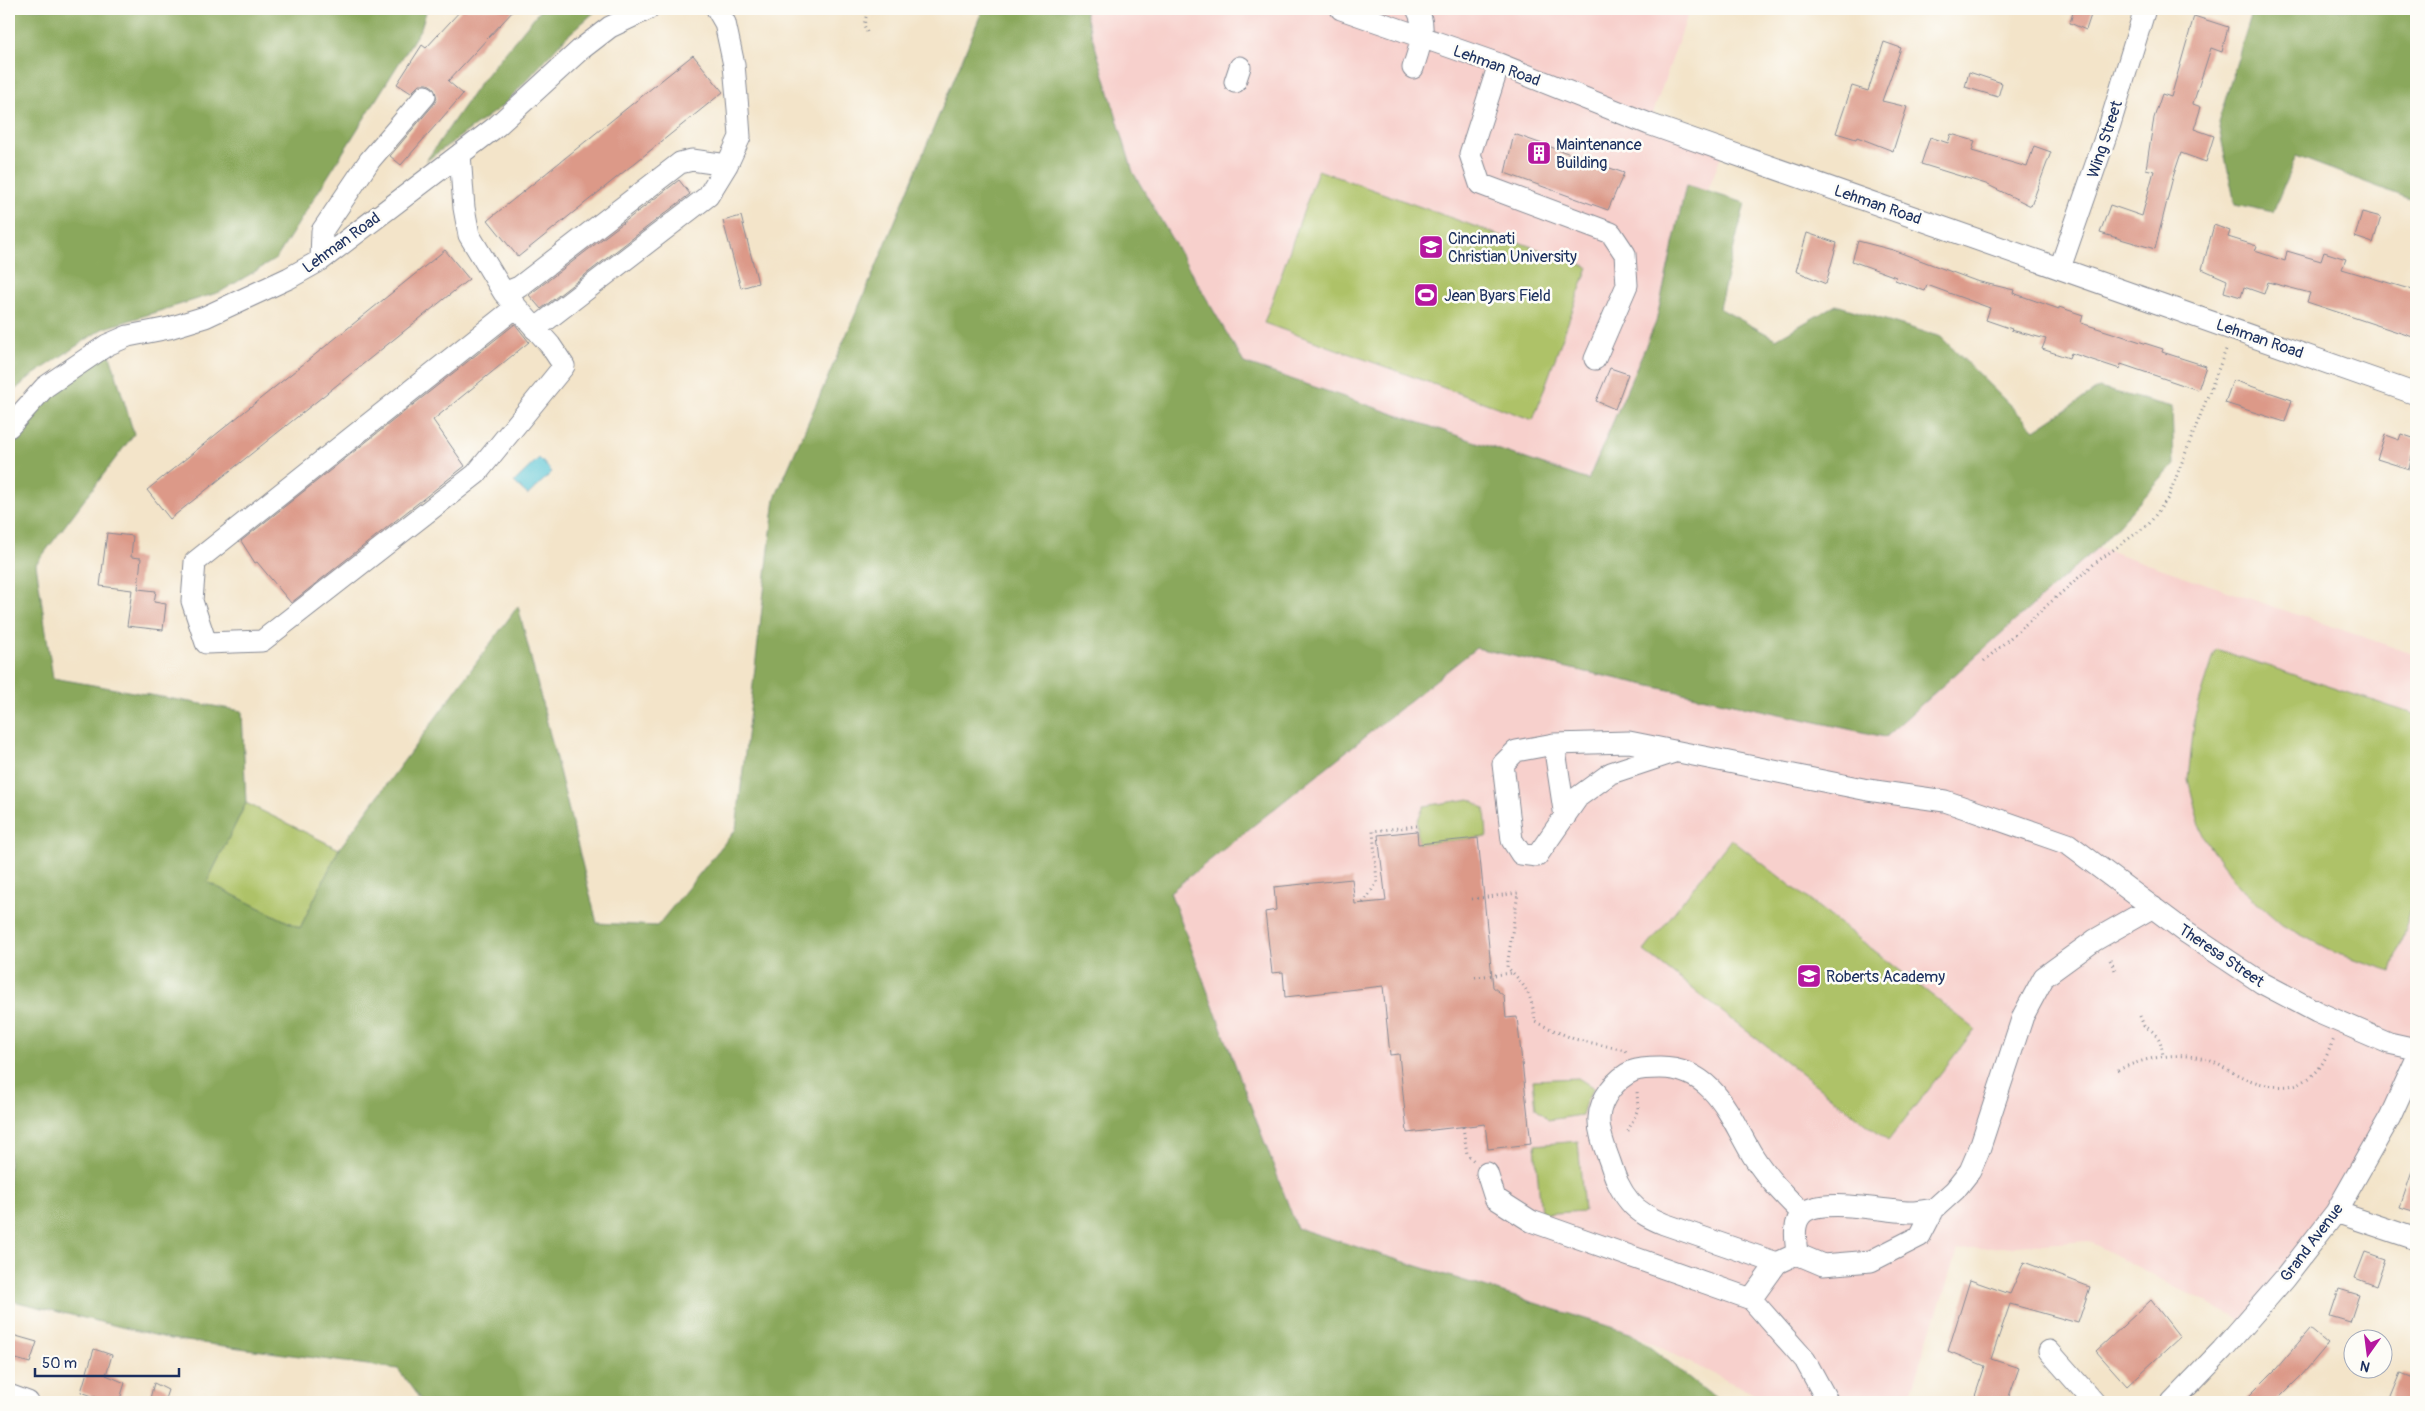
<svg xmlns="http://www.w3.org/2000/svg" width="2425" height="1411" font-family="Pangolin,sans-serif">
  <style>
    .built { fill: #f7d0cc }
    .green { fill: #aec267; stroke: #647862 }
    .forest { fill: #8aa85c; stroke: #526c5d }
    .water { fill: #5bc6d5; stroke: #3b7a9a }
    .building { fill: #dc9988 }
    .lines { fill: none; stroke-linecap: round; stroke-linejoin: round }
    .minor-casing { stroke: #878a94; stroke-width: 23 }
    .path { stroke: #878a94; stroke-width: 3; stroke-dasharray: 1 4; stroke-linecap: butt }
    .minor { stroke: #fff; stroke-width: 21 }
    .labels { text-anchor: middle; stroke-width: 5; stroke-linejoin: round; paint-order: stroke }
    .street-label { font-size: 16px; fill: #1b2f5e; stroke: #fdfcf7 }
    .poi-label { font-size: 16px; fill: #1b2f5e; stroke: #fdfcf7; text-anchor: start }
  </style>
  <rect width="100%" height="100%" fill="#fdfcf7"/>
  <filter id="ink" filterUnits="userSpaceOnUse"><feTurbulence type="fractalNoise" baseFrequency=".02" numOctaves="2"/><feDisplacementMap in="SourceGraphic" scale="10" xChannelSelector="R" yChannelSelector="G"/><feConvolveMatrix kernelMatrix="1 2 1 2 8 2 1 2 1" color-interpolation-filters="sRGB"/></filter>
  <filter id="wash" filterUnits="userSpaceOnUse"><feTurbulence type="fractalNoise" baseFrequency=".0096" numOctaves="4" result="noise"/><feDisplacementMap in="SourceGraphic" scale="20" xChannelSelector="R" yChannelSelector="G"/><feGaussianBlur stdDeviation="1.12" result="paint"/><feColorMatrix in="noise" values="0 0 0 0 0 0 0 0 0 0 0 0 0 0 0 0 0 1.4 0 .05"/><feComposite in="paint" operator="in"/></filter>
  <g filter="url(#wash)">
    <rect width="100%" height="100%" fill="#f3e4c9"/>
    <path class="built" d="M1084,9H1690L1649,124L1724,149L1656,322L1588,480L1244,363L1133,172Z
      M2098,547L2416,655V1060L2390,1117L2245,1323L2088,1241L1958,1250L1907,1402H1770L1633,1334L1297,1228L1170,892L1476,648L1885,736Z"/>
    <path class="green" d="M1318,170L1588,267L1533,420L1264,323Z
      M2216,649L2416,715V893L2392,971L2336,953L2282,925L2238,886L2202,835L2188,779L2195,715Z
      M1470,799L1485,809L1487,837L1418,844L1417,822L1424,806Z
      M246,803L339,849L300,928L207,882Z
      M1731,839L1975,1029L1888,1141L1644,951Z
      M1578,1078L1594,1088L1586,1102L1582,1115L1548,1120L1536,1108L1533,1080Z
      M1578,1141L1584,1211L1541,1214L1535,1145Z"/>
    <path class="forest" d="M9,9H427L421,28L276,259L220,292L102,329L30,377L9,395Z
      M541,9H598L566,37L505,104L426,161L482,80Z
      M983,9H1084L1133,172L1244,363L1588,480L1656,322L1686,185L1745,203L1719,308L1776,339L1836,305L1941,337L2035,430L2099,388L2172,407L2174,465L2098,547L1885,737L1476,648L1170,892L1297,1228L1633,1334L1720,1402H422L398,1369L171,1339L9,1300V427L107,345L134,434L36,564L53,678L242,711L246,803L207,882L300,928L339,849L518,606L597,923L657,926L736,829L775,498L876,267Z
      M2253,9H2416V198L2410,199L2296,156L2273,212L2235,204L2218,123Z"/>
    <path class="water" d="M539,458L552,472L528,495L514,482Z"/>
    <g id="blocks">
      <path class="building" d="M462,9H515L448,81L463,94L401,165L390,156L434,104L437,98L433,87L428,84H420L411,93L397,84L422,45L426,48Z
        M2074,9H2093L2086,30L2070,23Z
        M2194,16L2228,27L2222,52L2211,48L2193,104L2201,107L2194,129L2214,136L2206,162L2181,153L2173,177L2155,249L2100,233L2110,205L2142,216L2154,171L2146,169L2154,118L2162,94L2171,97Z
        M1884,42L1901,48L1882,101L1907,107L1893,151L1857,137L1856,139L1836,133L1852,86L1868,91Z
        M693,55L723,92L518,257L488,220Z
        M1969,72L2002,83L1998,97L1965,87Z
        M1514,134L1624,173L1608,210L1505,173Z
        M1951,134L1975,141L1972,151L2027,167L2034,146L2051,152L2031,206L1986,184L1921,164L1930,137L1948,143Z
        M679,180L690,194L541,309L529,295Z
        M2362,212L2381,217L2373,243L2355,237Z
        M741,216L758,283L741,288L723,221Z
        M2214,225L2230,231L2228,237L2257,246L2255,251L2285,261L2287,251L2321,261L2324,252L2346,259L2342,269L2416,291V327L2413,337L2307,302L2310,293L2268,282L2264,294L2244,287L2241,297L2224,292L2227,280L2202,269Z
        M1807,233L1837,243L1826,284L1796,271Z
        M1858,241L1893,250L1976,281L2014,290L2013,293L2059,309V307L2083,315L2081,323L2163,349L2162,352L2206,366L2198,390L2121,364L2120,369L2071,353L2069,358L2042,349L2046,339L2011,330L2012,329L1986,320L1990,308L1927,285L1925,291L1895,280L1896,277L1852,261Z
        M445,250L469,279L170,519L147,490Z
        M515,324L529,342L433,420L465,466L291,603L257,562L255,563L241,541Z
        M1610,368L1628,374L1615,409L1596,401Z
        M2233,380L2292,400L2285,422L2225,403Z
        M2401,434L2416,439L2409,469L2377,459L2385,435L2399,440Z
        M107,533L133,536L131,557L141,558L138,589L156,591L154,602L166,604L163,630L127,626L132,590L100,586Z
        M1417,831L1418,844L1478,838L1493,987L1504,996L1506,1018L1517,1017L1531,1144L1488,1149L1485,1124L1407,1133L1399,1054L1390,1055L1383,986L1285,997L1283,972L1272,973L1265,912L1276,910L1274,887L1352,879L1355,904L1386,901L1378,835Z
        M2414,1166H2416V1212L2400,1207Z
        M2365,1252L2385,1259L2376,1286L2355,1278Z
        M2024,1262L2090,1287L2078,1323L2010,1304L1991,1359L2019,1368L2007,1402H1973L1985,1366L1948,1351L1970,1280L2010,1294Z
        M2339,1289L2359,1295L2350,1322L2330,1316Z
        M2151,1300L2180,1337L2127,1386L2096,1351Z
        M2310,1329L2328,1344L2302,1375L2275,1402H2243L2277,1368Z
        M9,1334L37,1342L30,1363L9,1357Z
        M94,1349L112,1355L106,1375L125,1383L119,1402H110L81,1392Z
        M2401,1373L2416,1379V1402H2389Z
        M154,1383L168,1390L164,1402H149Z"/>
    </g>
  </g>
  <g filter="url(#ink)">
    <use href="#blocks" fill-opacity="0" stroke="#878a94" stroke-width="1"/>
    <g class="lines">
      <defs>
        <path id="minor" d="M1341,9L1499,64L1649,124L2416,394
          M1499,64L1470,154L1480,184L1611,233L1625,254L1627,285L1595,359
          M1413,68C1419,49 1428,28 1417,9
          M1235,82L1240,67
          M460,154L464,208L469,235L504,293L550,345L564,366L476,474L262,641L206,643L192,601L195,562L516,307
          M321,260L322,231L370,160L425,96
          M2060,268L2110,124L2145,9
          M504,293L519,287L680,163L692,160L727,165
          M535,329L708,196L727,165L740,137L738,109L734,65L725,23L717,9
          M9,427L45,387L107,345L128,336L169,328L205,317L289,278L321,260L497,126L580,50L610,27L648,9
          M1554,744L1565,817
          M1674,752L1611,773L1578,797L1537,856L1521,854L1512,840L1503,764L1516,751L1554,744L1629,742L1868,790L1945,801L2068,844L2187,933L2262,983L2317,1012L2389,1043L2416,1049
          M1487,1173L1495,1198L1531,1221L1751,1299L1805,1360L1828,1402
          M1934,1209C1927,1210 1919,1212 1911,1212C1887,1212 1819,1196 1802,1214C1792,1224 1796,1242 1797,1254L1823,1265L1871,1261L1920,1236L1934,1209L1955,1190L1970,1171L1979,1150L2023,1016L2044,977L2095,940L2153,907
          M2336,1212L2416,1239
          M1777,1263L1664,1224C1652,1219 1639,1213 1630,1202C1619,1189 1615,1177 1610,1162C1605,1148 1598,1132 1599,1118C1600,1099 1616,1078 1633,1071C1640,1068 1653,1068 1660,1068C1715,1068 1730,1118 1753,1156C1767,1178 1784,1195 1802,1213
          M1751,1299L1777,1263L1790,1257
          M2049,1351L2094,1402
          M9,1395L28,1402
          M2172,1402L2222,1350L2284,1279L2336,1212L2390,1117L2416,1060"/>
      </defs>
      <use href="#minor" class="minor-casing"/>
      <path class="path" d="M1256,14L1257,9
        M867,32L864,25L868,9
        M1984,661L2095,563L2149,524L2168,498L2227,347
        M1472,899L1518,893L1507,967C1526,986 1532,995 1535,1022L1574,1039L1625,1050L1626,1052
        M1363,903L1377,883L1373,831L1417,826
        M2110,960L2115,970
        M1475,977L1513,973
        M2140,1016L2144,1026C2159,1034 2161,1040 2163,1056
        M2118,1070C2144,1058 2172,1052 2201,1058C2213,1060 2225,1069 2236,1074C2260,1086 2293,1095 2315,1073C2324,1064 2329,1050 2334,1039
        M1463,1127L1467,1154L1474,1161
        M1628,1131L1638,1109L1637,1091"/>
      <use href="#minor" class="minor"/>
    </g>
  </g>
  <defs>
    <symbol id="building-square" viewBox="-11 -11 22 22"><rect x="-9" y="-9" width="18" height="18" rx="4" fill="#b5179e" stroke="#fdfcf7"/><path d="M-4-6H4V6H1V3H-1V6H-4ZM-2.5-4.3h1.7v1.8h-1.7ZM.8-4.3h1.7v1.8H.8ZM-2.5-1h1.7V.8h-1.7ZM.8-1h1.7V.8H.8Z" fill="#fff"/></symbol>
    <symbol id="university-square" viewBox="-11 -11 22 22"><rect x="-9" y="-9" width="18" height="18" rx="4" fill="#b5179e" stroke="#fdfcf7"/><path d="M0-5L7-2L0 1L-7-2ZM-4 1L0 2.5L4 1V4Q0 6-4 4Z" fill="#fff"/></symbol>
    <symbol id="stadium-square" viewBox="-11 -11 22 22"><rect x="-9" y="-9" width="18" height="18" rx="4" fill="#b5179e" stroke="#fdfcf7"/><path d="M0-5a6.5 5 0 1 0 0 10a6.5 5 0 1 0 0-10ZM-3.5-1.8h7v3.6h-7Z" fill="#fff"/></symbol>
    <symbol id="school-square" viewBox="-11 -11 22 22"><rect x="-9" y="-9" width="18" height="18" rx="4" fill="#b5179e" stroke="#fdfcf7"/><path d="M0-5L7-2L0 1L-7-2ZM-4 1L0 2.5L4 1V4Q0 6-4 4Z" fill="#fff"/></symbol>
  </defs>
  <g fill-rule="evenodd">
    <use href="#building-square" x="1525" y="139" width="28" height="28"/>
    <use href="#university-square" x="1417" y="233" width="28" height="28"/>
    <use href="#stadium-square" x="1412" y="281" width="28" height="28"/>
    <use href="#school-square" x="1795" y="962" width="28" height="28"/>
  </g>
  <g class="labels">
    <g class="street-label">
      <text transform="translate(1497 65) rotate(20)" y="6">Lehman Road</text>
      <text transform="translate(2104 139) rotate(-72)" y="6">Wing Street</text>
      <text transform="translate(1878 204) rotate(19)" y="6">Lehman Road</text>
      <text transform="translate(341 242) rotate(-36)" y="6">Lehman Road</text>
      <text transform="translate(2260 338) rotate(19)" y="6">Lehman Road</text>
      <text transform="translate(2222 955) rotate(34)" y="6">Theresa Street</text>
      <text transform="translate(2311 1242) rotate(-53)" y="6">Grand Avenue</text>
    </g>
    <g class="poi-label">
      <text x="1556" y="150">Maintenance<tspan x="1556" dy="18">Building</tspan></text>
      <text x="1448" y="244">Cincinnati<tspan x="1448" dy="18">Christian University</tspan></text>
      <text x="1444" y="301">Jean Byars Field</text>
      <text x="1826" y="982">Roberts Academy</text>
    </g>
  </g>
  <rect width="2425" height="1411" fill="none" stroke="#fdfcf7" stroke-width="30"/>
  <g transform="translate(2368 1354) rotate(194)"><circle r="24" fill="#fdfcf7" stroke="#a3aaba"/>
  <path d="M0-4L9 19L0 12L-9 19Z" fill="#b5179e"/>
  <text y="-8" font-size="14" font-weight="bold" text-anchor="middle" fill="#1b2f5e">N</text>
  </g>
  <path d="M35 1368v8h144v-8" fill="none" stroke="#1b2f5e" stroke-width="2.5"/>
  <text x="42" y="1368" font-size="15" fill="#1b2f5e" stroke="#fdfcf7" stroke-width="4" paint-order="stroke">50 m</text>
</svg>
